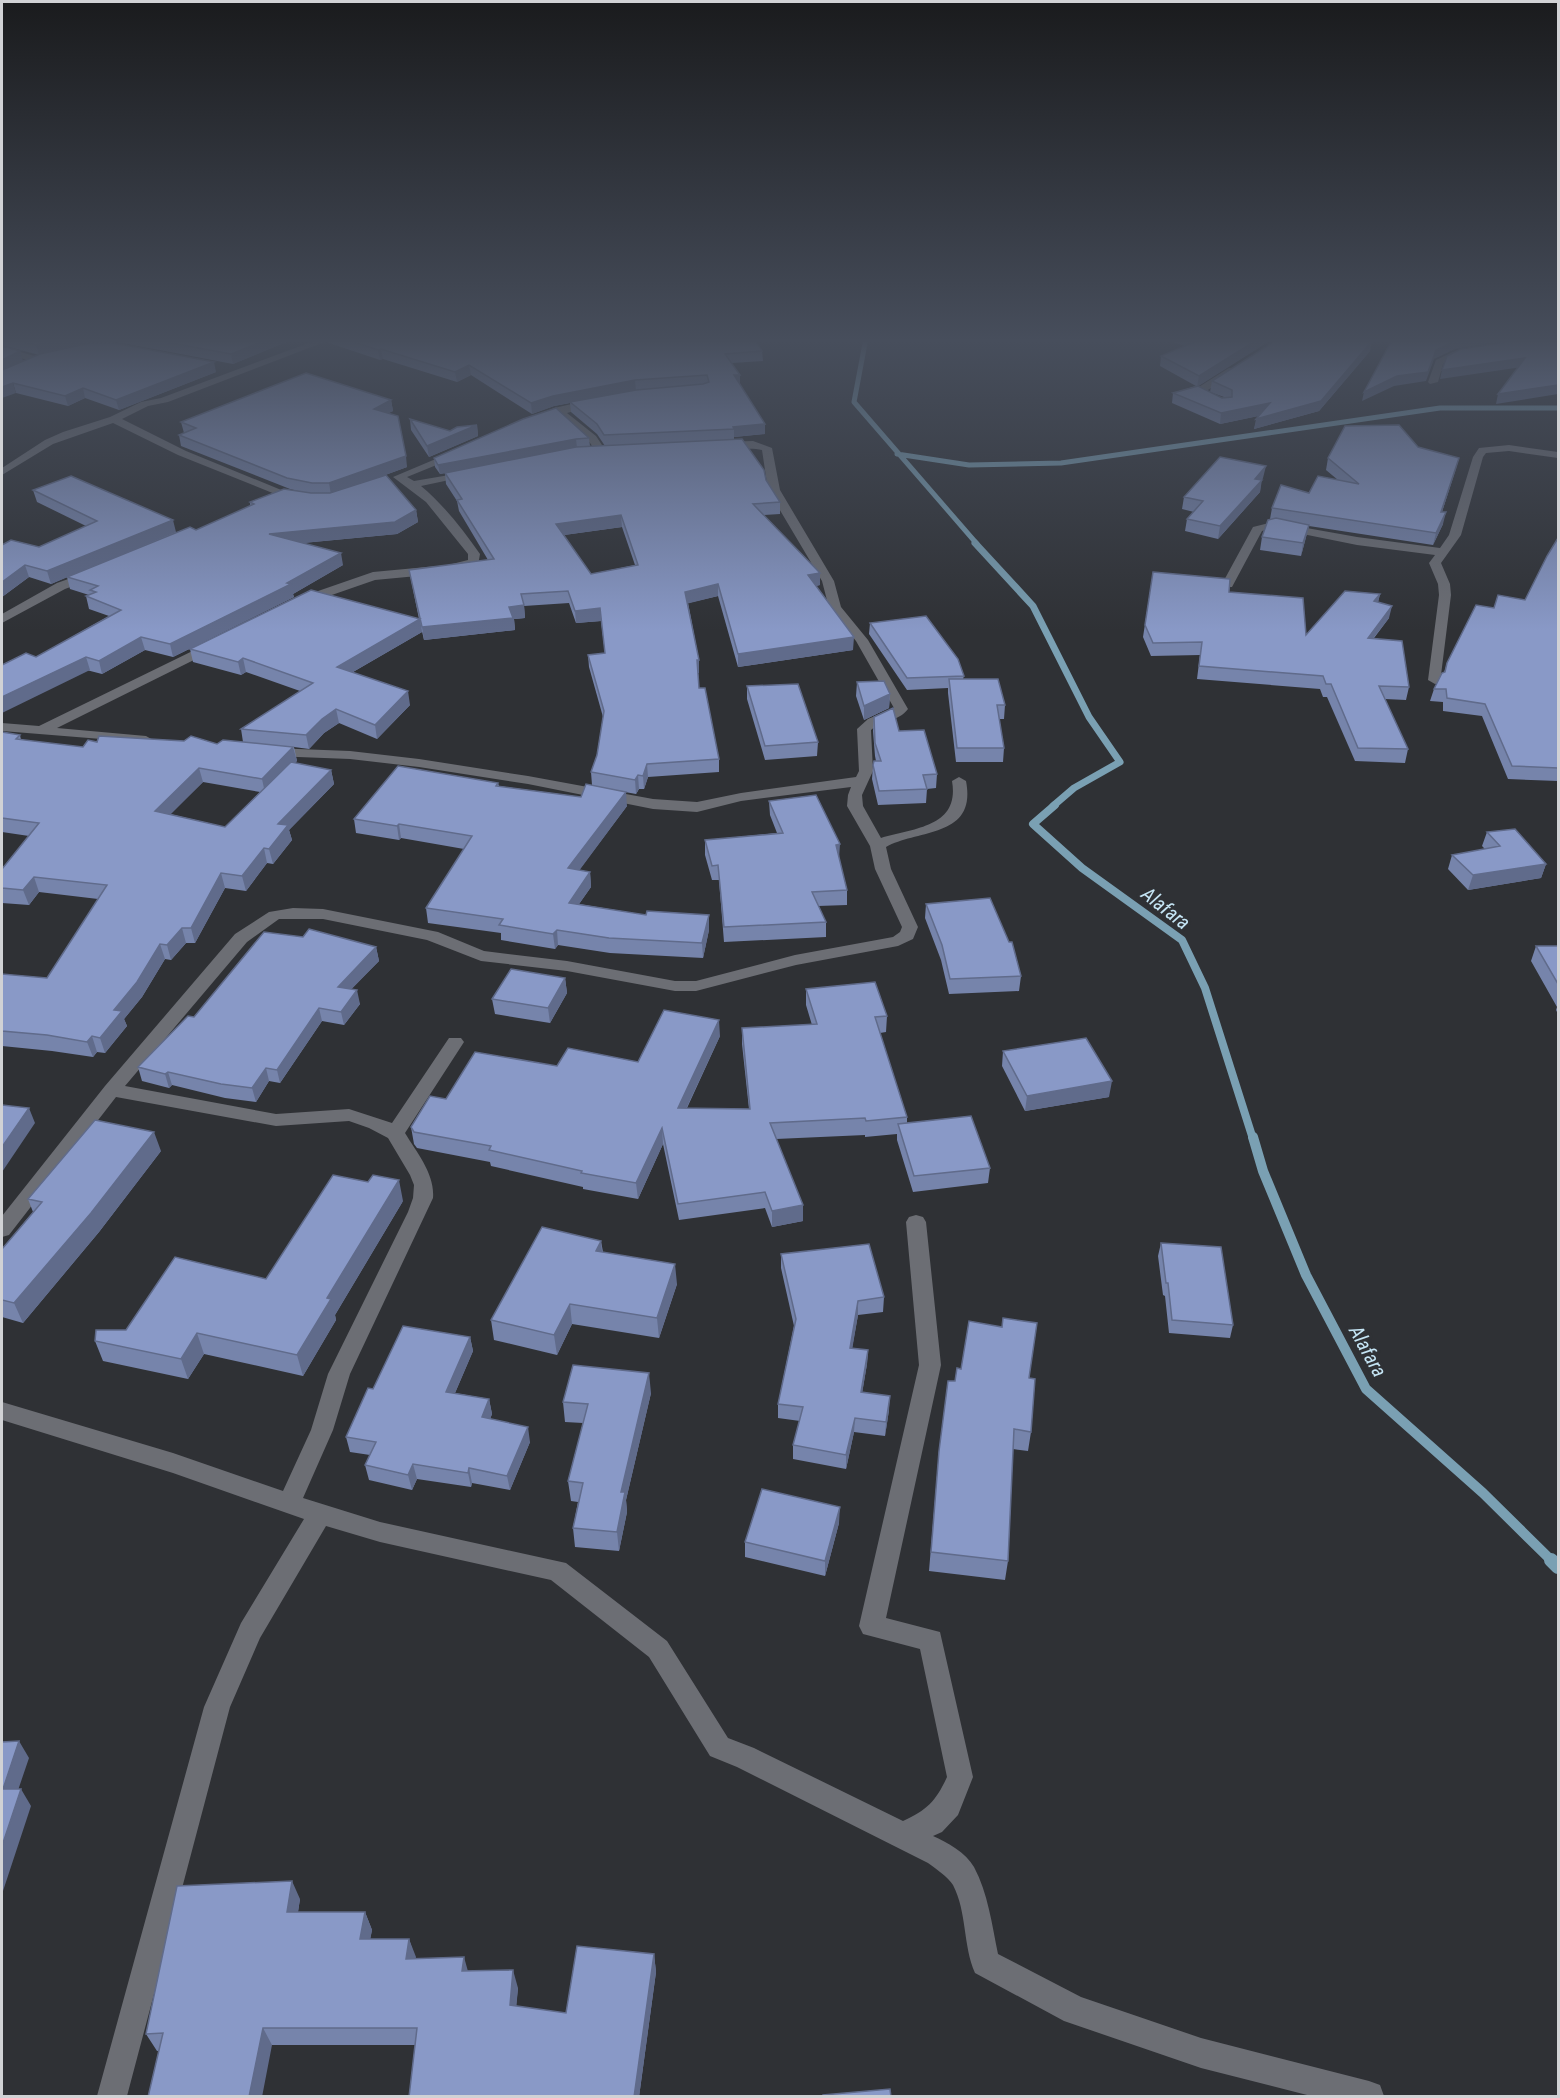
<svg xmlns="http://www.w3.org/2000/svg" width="1560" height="2098" font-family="'Roboto Condensed',sans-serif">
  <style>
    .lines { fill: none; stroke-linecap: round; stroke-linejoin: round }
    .stream-far4 { stroke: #7aa0b3; stroke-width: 5 }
    .stream-far3 { stroke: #7aa0b3; stroke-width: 7 }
    .stream-far2 { stroke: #7aa0b3; stroke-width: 8 }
    .stream-far1 { stroke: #7aa0b3; stroke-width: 10 }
    .stream { stroke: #7aa0b3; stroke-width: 14 }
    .minor { fill: #6c6e74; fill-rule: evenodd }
    .wall { fill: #7684ab; fill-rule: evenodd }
    .shaded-wall { fill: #606b8b }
    .building { fill: #8999c7; stroke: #606b8b; stroke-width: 1.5; fill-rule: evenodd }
    .labels { text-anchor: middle; stroke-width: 6; stroke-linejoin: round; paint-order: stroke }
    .water-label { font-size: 20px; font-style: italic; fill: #c5e5f5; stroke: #2f3135 }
  </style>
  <rect width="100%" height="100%" fill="#2f3135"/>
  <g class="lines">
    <path class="stream-far4" d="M866,338L854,402L977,544
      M897,454L969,465L1061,463L1440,408H1558"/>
    <path class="stream-far3" d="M975,543L1033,606L1089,717L1120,762L1074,788L1053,806"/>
    <path class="stream-far2" d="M1055,805L1033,824L1082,868L1182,940L1205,988L1253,1139"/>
    <path class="stream-far1" d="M1253,1137L1263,1171L1306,1275L1366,1389L1483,1493L1552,1561"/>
    <path class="stream" d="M1551,1560L1558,1567"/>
    <path class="minor" d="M322,338H335L168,402L148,406L122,419L186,451L291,494L269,504L263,501L275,494L178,455L113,423L53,444L2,475V468L45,440L63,432L110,417L141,402L161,398Z
      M2,347L42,358L44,360L39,363L2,353Z
      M1468,349L1471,350V354L1458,356L1443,364L1438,382L1430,384L1428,382L1436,360L1453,352Z
      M1229,368L1237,370L1205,392L1216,397V401H1208L1194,394V390Z
      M594,399L598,400V404L567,413L596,436L606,451L605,453H597L588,440L558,415L537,421L532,418L554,408Z
      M753,441L772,448L780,490L834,581L841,607L868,640L908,709C898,722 883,720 871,730L873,771L862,795L863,806L881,838C915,828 960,827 952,781L959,777L966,781C977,838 919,829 886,847L891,869L918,927L913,939L898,946L796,965L696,991H675L567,971L481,961L427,940L323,919H279L247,942L125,1086L276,1114L349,1109L392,1123L449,1038H461L464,1042L405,1133C417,1153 435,1174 433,1198L350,1374L333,1430L303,1498L380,1522L566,1563L667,1641L728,1738L754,1748L903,1821C927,1810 936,1801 947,1777L920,1649L863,1634L859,1626L919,1365L906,1222L909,1217L916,1215L923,1217L926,1222L941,1365L886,1618L940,1632L973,1777L958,1815L942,1832L933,1836C947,1842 966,1853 974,1867C988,1893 992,1925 998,1954L1081,1997L1201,2038L1369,2081L1380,2085L1384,2096H1311L1201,2068L1064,2021L975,1973C963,1946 967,1912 953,1885C948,1877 936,1869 928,1863L737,1767L710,1756L649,1657L551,1580L380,1542L326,1526L260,1638L230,1707L127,2096H97L204,1707L241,1623L304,1519L173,1473L2,1420V1402L173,1453L283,1491L311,1430L328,1374L408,1212L413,1198L414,1185L410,1175L388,1138L369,1128L349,1121L276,1126L116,1097L9,1235L2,1237V1216L105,1086L235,934L269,912L293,908L323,909L438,932L484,951L567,961L675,981H696L795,955L893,937L900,932L902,927L875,869L870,846L847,806L848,795L851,787L741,801L697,812L653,809L528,784L419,767L350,759L272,756L265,752L272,748L350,751L419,759L528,776L653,799L697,802L741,793L856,777L859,771L857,729L868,719L894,708L856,641L829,608L822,581L768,490L762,450C748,446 727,453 717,445L722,442Z
      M1509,445L1558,452V458L1509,451L1486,453L1483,457L1461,535L1441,563L1450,584L1451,595L1440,683L1435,684L1428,680L1439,595L1438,584L1429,563L1435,555L1357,545L1273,528L1262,531L1232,587H1224L1222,584L1253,527L1273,522L1357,537L1440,548L1449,535L1473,457L1479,448Z
      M457,450L462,453L461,455L407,477L414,481L473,471V475L421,486C444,505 463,530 480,554L478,565L449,573L375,580L303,605H295L293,602L295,599L373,572L448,565L468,560V554L426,502L393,477Z
      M91,571L97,575L95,578L65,589L2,623V614L57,583Z
      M213,641L220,645L218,648L57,728L146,736L153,740L151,743L2,731V723L39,726Z"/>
  </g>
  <path class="wall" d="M2,338H296L233,364L117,342H91L50,352L216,372L119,410L85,398L68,406L16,393L2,346L23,361L14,365L39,355L2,345Z
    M328,338H754L762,351L763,361L732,363L740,384L765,434L734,437V439L766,480L780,502V514L764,515L820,585L816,586L853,650L738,667L718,596L688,603L699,660V673H698L699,688L719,759V772L648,777L644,789H639L636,794L614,790L627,806L579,870L590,872L591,887L579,904L646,915H709V930L703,958L610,953L558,945L555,949L501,940V933L428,923L426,908L464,849L401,838L399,840L356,833L354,819L498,783L499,786L581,797L592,785L591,772L597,755L603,717L589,667L588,655L605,653L601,621L576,623L569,603L524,606L525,618L514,619L515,630L424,640L421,627L422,632L353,672L410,705L377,739L339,723L324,733L309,749L294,747L297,761L294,763L331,770L334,784L289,830L292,840L273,864L267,863L246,891L225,888L195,943H186L171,960L165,959L142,997L124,1019L127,1026L105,1053L97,1052L93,1057L52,1051L2,1046V974L47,978L98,899L39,892L29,905L2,903V869L29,836L2,832V732L20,735L21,740L83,747L97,742L217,744L243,742L241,729L300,691L246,672L241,675L193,662L190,649L419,619L409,570L488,560L459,511L457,501L446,484L445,473L460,470L440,474L435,467L434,458L523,419L589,438L590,446H605L597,434L571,412L570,403L554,406L532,414L471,375L457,382L383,359L380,360L329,343ZM622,527L635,565L591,574L564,535ZM203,782L260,792L225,827L170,814Z
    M1168,338H1274L1198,386L1222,398L1224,397L1210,392L1212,381L1370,351L1319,411L1254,429L1258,416L1220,424L1172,403L1173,393L1196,386L1160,366L1161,356L1186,346L1168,341Z
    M391,400L393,411L388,413L407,467L377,478L416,510L418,522L397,534L303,543L343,565L293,594L294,597L173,657L145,650L102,674L36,657L109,616L89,609L86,596L89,595L70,589L67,577L51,584L29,577L2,597V545L39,547L86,526L37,502L33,490L176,532L196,530L250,506V502L298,491L290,489L181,446L179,435L184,433L181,422Z
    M410,419L450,431L477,425L478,436L429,457L411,430Z
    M1418,447L1459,458L1442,512L1443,524L1433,545L1309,526L1301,556L1260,550L1262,537L1270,519L1272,508L1338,480L1326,470L1328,458Z
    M1263,478L1261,480L1260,492L1218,539L1185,531L1187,519L1194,512L1182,509L1184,497Z
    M1558,538V781L1508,779L1482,716L1443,711V702L1430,701L1434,689L1444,673L1447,663L1494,608L1525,600Z
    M1153,572L1229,592L1306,635L1380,594L1378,602L1389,618L1374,638L1409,687L1406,700L1385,699L1408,749L1405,763L1355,761L1327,697H1323L1320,689L1197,679L1200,655L1151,656L1143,637Z
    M870,623L964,676L963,679L1005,705L1004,719H999L1004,748L1003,762H956L948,693V688L907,690L869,634Z
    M857,682L890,694L889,708L864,720L856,696Z
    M747,686L818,742L817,756L765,760L747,699Z
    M874,717L899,731L937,774L936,788L927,789L926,803L878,805L872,779L873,765L876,761L875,756L873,731Z
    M769,801L839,858L847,890V905L818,906L826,922V937L724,942L719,880H712L705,855V840L777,833L770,815Z
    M1487,832L1546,864L1541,878L1468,890L1448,869L1452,855L1485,849L1482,846Z
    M926,904L1021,976L1019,991L949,994L941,960L925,918Z
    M1536,946H1558V1014L1556,1010L1557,1007L1531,961Z
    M376,947L379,961L351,989L360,1004L344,1025L322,1021L280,1083L269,1081L256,1102L225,1098L172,1085L169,1088L142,1081L138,1067L194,1017Z
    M565,978L567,993L550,1023L495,1014L492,999Z
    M806,989L887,1016L886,1032L880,1033L907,1117V1123L990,1168L988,1183L913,1192L897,1140V1134L865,1137V1135L776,1139L803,1221L772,1227L765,1208L679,1220L663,1144L638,1199L583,1189V1187L491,1166L490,1162L417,1148L414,1144L411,1127L446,1099L557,1066L638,1062L720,1036L687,1108L749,1109L742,1044V1028L812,1025L806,1005Z
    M1003,1051L1109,1097L1025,1111L1002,1066Z
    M161,1151L99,1232L23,1323L2,1317V1249L33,1212L28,1199Z
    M403,1201L335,1315L336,1320L303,1376L204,1354L188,1379L103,1361L95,1341L266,1279Z
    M601,1241L603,1252L677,1284L659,1338L572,1324L557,1355L494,1340L491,1320Z
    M1161,1243L1233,1325L1230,1338L1169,1333L1165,1296L1163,1295L1158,1256Z
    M781,1254L884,1297L883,1312L858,1315L852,1348L868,1350L867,1364L862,1393L889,1410L885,1436L854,1432L846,1469L793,1459V1445L800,1421L778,1418V1404L794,1326L781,1268Z
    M470,1337L473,1351L455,1393L489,1399L492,1414L490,1419L530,1442L510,1490L472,1483L471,1487L417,1479L412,1490L369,1480L365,1465L370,1455L350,1452L346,1437L373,1389Z
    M1029,1378L1031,1432L1028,1451L1013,1449L1008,1561L1005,1580L929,1571L939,1451L955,1381Z
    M651,1393L626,1500L627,1512L619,1551L575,1547L573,1528L578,1502L571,1501L568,1481L583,1423L565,1422L563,1402Z
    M839,1523L825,1576L745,1557V1542Z
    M300,1899L298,1912H365L372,1930L370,1939H409L415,1958L468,1971L518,1988L516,2006L566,2013L654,1954L656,1972L639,2097L415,2045H272L157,2051L146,2034Z"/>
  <path class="shaded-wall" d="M66,338H90L91,342L39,355L36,345Z
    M271,338H296L233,364L231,354Z
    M1260,338H1274L1197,387L1199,376Z
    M1469,338H1524L1455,349L1434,359L1426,381L1394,386L1362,401L1364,392L1436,350L1457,340Z
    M1372,341L1370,351L1319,411L1254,429L1256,419Z
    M381,349L383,359L380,360L378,350Z
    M20,351L23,361L2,371V360Z
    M1525,358L1522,367L1440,379L1442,370Z
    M214,362L216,372L119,410L116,400Z
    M469,365L471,375L457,382L455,372Z
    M734,375H740V384Z
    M635,380L636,390L554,406L532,414L531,403L553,396Z
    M13,383L16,393L2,398V387Z
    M1558,385V394L1496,404L1498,394Z
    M83,388L85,398L68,406L65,396Z
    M391,400L393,411L376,420L374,409Z
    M1270,403L1268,414L1220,424L1221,413Z
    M765,424V434L734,437V429L733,427Z
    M477,425L478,436L429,457L427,446Z
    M576,439L577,448L440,474L438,465Z
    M406,456L407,467L331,495L329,483Z
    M1459,458L1456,469L1438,524L1441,512Z
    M1266,466L1263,478L1252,491L1255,479Z
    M1262,480L1260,492L1218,539L1220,526Z
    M416,510L418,522L397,534L271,546L269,534Z
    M1446,512L1443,524L1433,545L1436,533Z
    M621,515L622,527L557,536L556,524Z
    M173,520L176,532L51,584L47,571Z
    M1309,525L1306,537L1301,556L1303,543Z
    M341,553L343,565L293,594L294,597L173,657L170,644L287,583Z
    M25,565L29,577L2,597V582Z
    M820,573V585L808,587V575Z
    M718,584V596L686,604L685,592Z
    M1380,594L1377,607L1374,601Z
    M524,605L525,618L514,619L515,630L424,640L422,627L509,607Z
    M1392,606L1389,618L1364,650L1368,638Z
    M600,608L601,621L576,623L575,611Z
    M420,619L422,632L339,680L337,667Z
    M141,637L145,650L102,674L99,661Z
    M854,637L853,650L738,667V654Z
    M86,657L90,670L2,713V697Z
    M243,658L246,672L241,675L238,662Z
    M697,660H699V673H697Z
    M408,691L410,705L377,739L375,725Z
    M890,694L889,708L864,720V706Z
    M336,709L339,723L324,733L309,749L306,735L322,719Z
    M293,747L297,761L265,793L262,779Z
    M647,764L648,777L644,789L643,776Z
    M199,768L203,782L159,826L155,811Z
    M331,770L334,784L289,830L292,840L273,864L269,849L278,824Z
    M638,775L639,789L636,794L635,780Z
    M626,792L627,806L570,883L568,868Z
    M399,824L401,838L399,840L397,826Z
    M840,844L839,859L836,845Z
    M264,848L267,863L246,891L242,876Z
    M1546,864L1541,878L1468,890L1473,875Z
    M590,872L591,887L570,917L569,903Z
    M221,873L225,888L195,943L191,928Z
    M34,877L39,892L29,905L23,890Z
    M709,915V930L703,958L702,943Z
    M182,928L186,943L171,960L167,945Z
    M557,930L558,945L555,949L553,934Z
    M160,944L165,959L142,997L124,1019L127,1026L105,1053L100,1038L114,1010Z
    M376,947L379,961L341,1000L338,987Z
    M565,978L567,993L550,1023L548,1008Z
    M357,990L360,1004L344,1025L341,1012Z
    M319,1008L322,1021L280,1083L277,1070Z
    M719,1020L720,1036L679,1124L678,1108Z
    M92,1036L97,1052L93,1057L87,1042Z
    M266,1068L269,1081L256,1102L252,1088Z
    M168,1072L172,1085L169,1088L165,1074Z
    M1112,1081L1109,1097L1025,1111L1027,1096Z
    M29,1108L35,1123L2,1172V1147Z
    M662,1128L663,1144L638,1199L636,1183Z
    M154,1132L161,1151L99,1232L23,1323L14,1303Z
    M399,1180L403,1201L335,1315L336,1320L303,1376L297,1355L327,1298Z
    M803,1205V1221L772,1227V1211Z
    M601,1241L603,1261L596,1251Z
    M675,1264L677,1284L659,1338L657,1318Z
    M858,1301V1315L850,1362V1348Z
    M570,1304L572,1324L557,1355L554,1335Z
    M197,1333L204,1354L188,1379L181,1359Z
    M470,1337L473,1351L449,1407L446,1392Z
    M868,1350L867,1364L860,1406L861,1392Z
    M649,1373L651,1393L626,1500L627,1512L619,1551L617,1532L621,1492Z
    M890,1396L889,1410L885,1436L886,1422Z
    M489,1399L492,1414L485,1432L482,1417Z
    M855,1418L854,1432L846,1469V1455Z
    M528,1427L530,1442L510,1490L507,1476Z
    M413,1464L417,1479L412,1490L408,1475Z
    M469,1468L472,1483L471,1487L468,1473Z
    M840,1507L839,1523L825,1576V1561Z
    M19,1741L29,1758L13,1805L3,1789Z
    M21,1789L31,1806L3,1891L2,1889V1846Z
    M292,1881L300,1899L295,1930L287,1912Z
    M365,1912L372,1930L367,1957L360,1939Z
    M409,1939L416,1957L413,1976L406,1959Z
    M654,1954L656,1972L639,2097H634Z
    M464,1957L469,1975L462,1971Z
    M513,1970L518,1988L515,2022L510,2005Z
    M263,2028L272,2045L262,2097H249Z"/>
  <path class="building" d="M7,338H66L36,345Z
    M144,338H271L231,354Z
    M342,338H754L762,351L725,354L740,375H734L765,424L733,427L734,429L604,435L597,424L570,402L636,390L703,384L709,382L707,375L635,380L553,396L531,403L469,365L455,372L381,349L378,350Z
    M1196,338H1260L1199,376L1161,356L1201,339Z
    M1280,338H1357L1372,341L1321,401L1256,419L1270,403L1221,413L1173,393L1198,386L1222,398L1232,397V390L1212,381Z
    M1393,338H1469L1457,340L1436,350L1428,372L1397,376L1364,392Z
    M1532,338H1558V385L1498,394L1525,358L1442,370L1447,356L1461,349Z
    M90,343H114L214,362L116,400L83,388L65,396L13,383L2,387V370L40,354Z
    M2,346L20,351L2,360Z
    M306,373L391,400L374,409L398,416L406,456L329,483H312L287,478L179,435L196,428L181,422Z
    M556,408L589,438L576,439L438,465L434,458L523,419Z
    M410,419L450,431L457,427L477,425L427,446Z
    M1399,425L1418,447L1459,458L1441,512H1446L1436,533L1272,508L1281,485L1309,493L1318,476L1359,484L1328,458L1345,426Z
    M742,439L764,470L766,480L780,502L753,504L820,573L808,575L854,637L738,654L718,584L685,592L699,660H697L699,688H705L719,759L647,764L643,776L638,775L635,780L591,772L597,755L604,711L588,655L605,653L600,608L575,611L568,591L521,594L524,605L509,607L513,618L422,627L409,570L494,559L457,500L462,499L445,473L576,447ZM621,515L638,565L591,574L556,524Z
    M1220,457L1266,466L1255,479L1262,480L1220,526L1187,519L1203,501L1184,497Z
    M386,475L416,510L395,522L269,534L341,553L287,583L291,584L170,644L141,637L99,661L86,657L2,697V665L26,653L36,657L121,610L86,596L96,592L90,590L98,586L67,577L190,527L196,530L254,504L250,502L284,489L311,493H330Z
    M71,476L173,520L47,571L25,565L2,582V545L11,540L39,547L97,521L33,490Z
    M1276,518L1309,525L1303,543L1262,537L1268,520Z
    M1558,538V768L1512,766L1485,704L1447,698L1446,689H1434L1442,673L1445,672L1447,663L1476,605L1494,608L1498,595L1525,600L1547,556Z
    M1153,572L1230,579L1229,592L1303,598L1306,635L1345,591L1380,594L1374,601L1392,606L1368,638L1402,641L1409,687L1379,686L1408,749L1358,748L1331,684H1326L1323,676L1199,666L1202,642L1153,643L1145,625Z
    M311,590L420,619L337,667L408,691L375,725L336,709L322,719L306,735L241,729L313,683L243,658L238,662L190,649Z
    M926,616L958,659L964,676L907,678L870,623Z
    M949,679H998L1005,705H997L1004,748H957Z
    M884,681L890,694L864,706L857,682Z
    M798,684L818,742L765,746L747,686Z
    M893,708L899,731L924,730L937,774L923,775L927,789L879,791L873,765L874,761H881L875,743L874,717Z
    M2,732L20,735L16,739L83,747L88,740L97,742L99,736L184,741L191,736L217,744L223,740L293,747L262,779L199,768L155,811L225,827L291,762L331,770L278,824L288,825L269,849L264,848L242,876L221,873L191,928H182L167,945L160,944L137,982L114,1010L122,1011L100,1038L92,1036L87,1042L47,1035L2,1031V974L47,978L107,885L34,877L23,890L2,888V869L39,823L2,818Z
    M398,766L498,783L496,786L581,797L586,784L626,792L568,868L590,872L569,903L646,915L647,911L709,915L702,943L609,938L557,930L553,934L499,925L503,919L426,908L472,836L399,824L397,826L354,819Z
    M816,795L840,844L836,845L847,890L812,892L826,922L724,927L718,865L712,866L705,840L783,833L769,801Z
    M1515,829L1546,864L1473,875L1452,855L1500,846L1487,832Z
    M990,898L1009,942H1012L1021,976L950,979L942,945L926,904Z
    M309,929L376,947L338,987L357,990L341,1012L319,1008L277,1070L266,1068L252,1088L221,1084L168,1072L165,1074L138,1067L188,1016L194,1017L264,932L303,937Z
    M1536,946H1558V984Z
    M511,969L565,978L548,1008L492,999Z
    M875,982L887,1016L875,1017L907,1117L866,1121L865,1118L770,1123L803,1205L772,1211L765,1192L678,1204L662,1128L636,1183L581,1173L582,1171L489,1150L491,1146L414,1132L411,1127L430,1096L446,1099L475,1052L557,1066L568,1048L638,1062L664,1010L719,1020L678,1108L750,1109L742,1028L817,1024L806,989Z
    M1086,1038L1112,1081L1027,1096L1003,1051Z
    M2,1105L29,1108L2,1147Z
    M971,1116L990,1168L914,1176L898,1124Z
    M95,1120L154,1132L91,1213L14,1303L2,1300V1249L42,1202L28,1199Z
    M333,1175L368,1182L373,1175L399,1180L327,1298L331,1299L297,1355L197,1333L181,1359L95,1341L96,1330H126L175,1257L266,1279Z
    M542,1227L601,1241L596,1251L675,1264L657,1318L570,1304L554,1335L491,1320Z
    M1161,1243L1221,1247L1233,1325L1172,1320L1168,1283H1166Z
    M869,1244L884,1297L858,1301L850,1348L868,1350L861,1392L890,1396L886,1422L855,1418L846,1455L793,1445L803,1407L778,1404L796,1319L781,1254Z
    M1003,1318L1037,1323L1029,1378L1035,1379L1031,1432L1014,1429L1008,1561L931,1552L939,1451L948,1381H955L957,1368L961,1369L969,1321L1002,1327Z
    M403,1326L470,1337L446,1392L489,1399L482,1417L528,1427L507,1476L469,1468L468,1473L413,1464L408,1475L365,1465L376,1442L346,1437L368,1388L373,1389Z
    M573,1365L649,1373L621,1492H625L617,1532L573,1528L583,1483L568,1481L588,1404L563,1402Z
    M762,1489L840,1507L825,1561L745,1542Z
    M19,1741L3,1789H21L2,1846V1742Z
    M292,1881L287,1912H365L360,1939H409L406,1959L464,1957L462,1971L513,1970L510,2005L566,2013L577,1946L654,1954L634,2097H409L417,2028H263L249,2097H148L163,2033L146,2034L177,1886Z
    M890,2089L891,2097H823V2095Z"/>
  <linearGradient id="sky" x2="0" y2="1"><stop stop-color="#1a1b1d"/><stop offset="0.54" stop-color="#474e5c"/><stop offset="1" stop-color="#474e5c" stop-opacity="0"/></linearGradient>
  <rect width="1560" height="631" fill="url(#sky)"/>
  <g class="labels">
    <g class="water-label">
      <text transform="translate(1166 908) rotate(38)" y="7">Alafara</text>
      <text transform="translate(1368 1351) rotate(61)" y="7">Alafara</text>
    </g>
  </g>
  <rect width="1560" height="2098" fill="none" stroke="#d1d2d5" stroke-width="6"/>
</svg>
